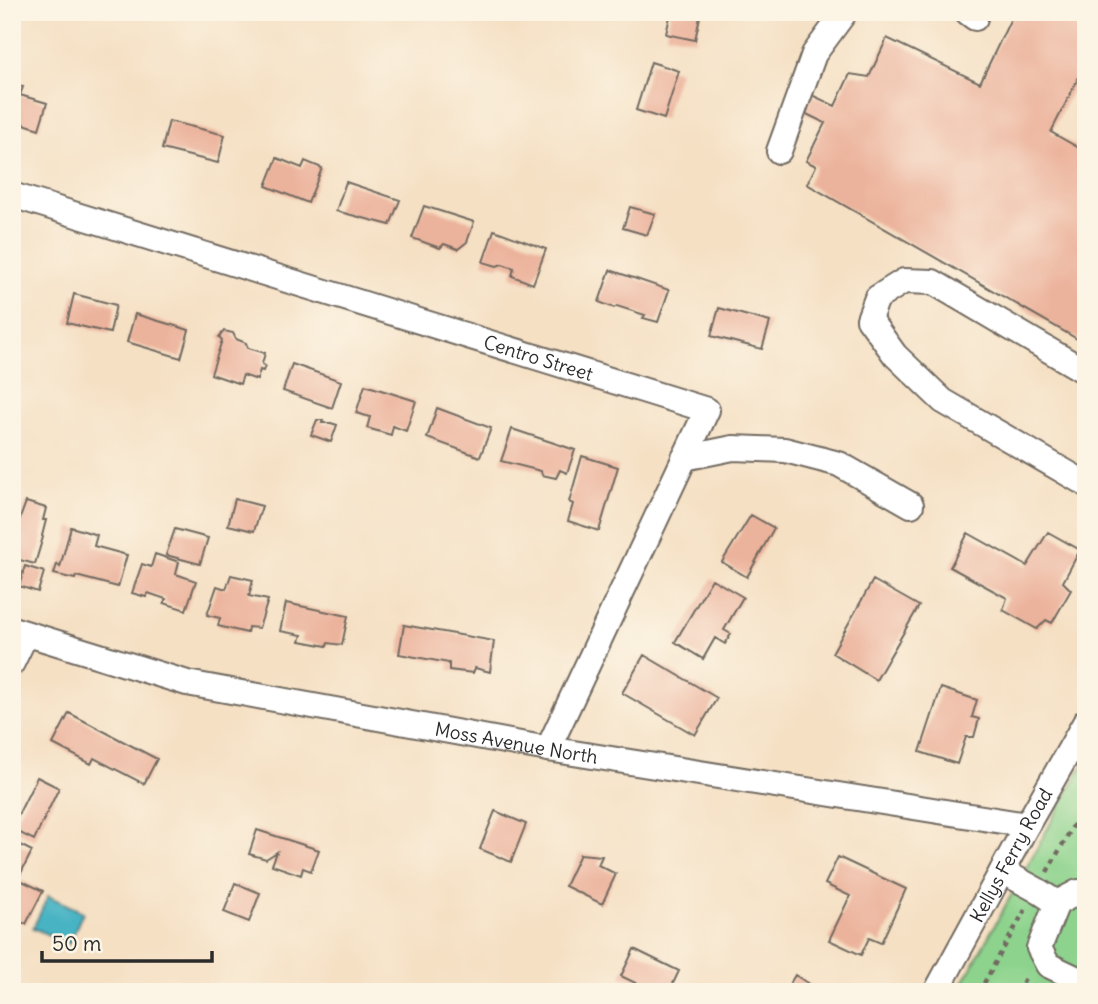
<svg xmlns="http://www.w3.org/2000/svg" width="1098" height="1004" font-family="Delius,sans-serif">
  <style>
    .green { fill: #8dd38d; stroke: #5c7f5c; stroke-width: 2 }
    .water { fill: #46b3c3; stroke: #386f77; stroke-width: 2 }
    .building { fill: #ecb39c }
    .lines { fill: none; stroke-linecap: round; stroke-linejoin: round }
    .minor-casing { stroke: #726a61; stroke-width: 28 }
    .path { stroke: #726a61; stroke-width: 4.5; stroke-dasharray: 5 5; stroke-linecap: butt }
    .minor { stroke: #fff; stroke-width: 24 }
    .labels { text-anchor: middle; stroke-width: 5; stroke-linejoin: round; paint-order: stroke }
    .street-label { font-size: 19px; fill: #2b2b2b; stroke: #fcf5e5 }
  </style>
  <rect width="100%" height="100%" fill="#fcf5e5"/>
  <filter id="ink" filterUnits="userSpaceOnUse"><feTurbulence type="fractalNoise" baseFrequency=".0143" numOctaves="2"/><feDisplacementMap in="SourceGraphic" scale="14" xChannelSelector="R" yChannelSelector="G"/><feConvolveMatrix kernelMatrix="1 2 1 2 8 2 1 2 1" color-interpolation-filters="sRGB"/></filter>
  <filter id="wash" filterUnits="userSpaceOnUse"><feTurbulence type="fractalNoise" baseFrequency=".00686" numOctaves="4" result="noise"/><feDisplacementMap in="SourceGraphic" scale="28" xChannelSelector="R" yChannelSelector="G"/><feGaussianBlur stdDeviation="1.57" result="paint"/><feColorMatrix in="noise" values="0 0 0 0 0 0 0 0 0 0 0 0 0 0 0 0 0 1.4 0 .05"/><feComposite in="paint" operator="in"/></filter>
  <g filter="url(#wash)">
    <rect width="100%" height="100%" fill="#f5e0c4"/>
    <path class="green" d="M1086,759V992H958Z"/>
    <path class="water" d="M48,896L83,912L69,944L33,928Z"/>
    <g id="blocks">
      <path class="building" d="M671,12H701L695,40L666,34Z
        M1014,12H1086V63L1051,132L1086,152V344L807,184L816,166L806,161L825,123L788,105L797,88L835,106L850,74L869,77L887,38L980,83Z
        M651,62L679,71L664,119L636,110Z
        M12,84L23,87L20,95L47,103L39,129L12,120Z
        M169,121L225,135L218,163L162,149Z
        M277,158L302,168L305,161L322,168L308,203L266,186Z
        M346,182L400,200L390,225L336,211Z
        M424,206L474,222L467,242L458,249L444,244L440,248L412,238Z
        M630,207L655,214L647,235L623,228Z
        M494,230L546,249L533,284L512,276L514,268L502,264L497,266L483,262Z
        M610,270L669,290L658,322L643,318L645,315L617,306L614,308L599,302Z
        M74,294L116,305L110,333L67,323Z
        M719,308L770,322L762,349L711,336Z
        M135,314L189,330L181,358L127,342Z
        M224,331L233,333L236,339L246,343L248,348L265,353L262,364L265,366L263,371L260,370L257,380L243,375L240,384L211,374L222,340L219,337Z
        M292,364L341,381L332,408L283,391Z
        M365,385L416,401L406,431L393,426L391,435L367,428L370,417L356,413Z
        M437,408L491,428L480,457L427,438Z
        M317,420H323L322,423H331L337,425L331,442L311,435Z
        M512,429L575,450L567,473L560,470L556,478L542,475L541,471L501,461Z
        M582,456L618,467L599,531L568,521L573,504L569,502Z
        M235,499L262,506L254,531L228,525Z
        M26,502L46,508L43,520H46L42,536L43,537L35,564L12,558V528L16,529Z
        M751,515L774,528L747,577L722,562Z
        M71,527L97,535L94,546L127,555L118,587L76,576L75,579L54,574L57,564L60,567Z
        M175,529L208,538L200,564L166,555Z
        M1048,532L1080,550L1063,582L1071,590L1052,623L1046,620L1037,629L1003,610L1007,598L950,567L968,533L1027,566Z
        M155,554L179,562L176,574L196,581L186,610L164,603L166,599L148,593L146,597L132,593L142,564L151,567Z
        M25,566L44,572L38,592L19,586Z
        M231,575L253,580L249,596L268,600L259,628L248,627L247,633L218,626L220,618L207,615L217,586L226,589Z
        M712,579L743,597L724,630L731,634L725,644L715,638L703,659L675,642Z
        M873,580L919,606L876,680L832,653Z
        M286,603L348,616L342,645L328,643L327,646L300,641L302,635L280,631Z
        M404,625L494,641L490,672L475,668L473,673L449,670V663L399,654Z
        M644,655L717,698L695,735L622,693Z
        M941,688L977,700L972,717L979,719L974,737H966L957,764L920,752Z
        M69,713L157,759L144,784L94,758L91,764L53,744Z
        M37,777L59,788L34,840L12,829V827Z
        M495,811L526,824L511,862L480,849Z
        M257,830L319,850L311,871L303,868L301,875L272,865L277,852L266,859L249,854Z
        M12,841L32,851L18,879L43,891L26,924L12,919Z
        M580,854L602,856L598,865L616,874L602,904L565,886Z
        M838,857L906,889L881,943L869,938L861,955L829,940L850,896L825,884Z
        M235,883L260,893L249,922L224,912Z
        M634,949L679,971L669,992H654L621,976Z
        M795,975L821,992H785Z"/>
    </g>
  </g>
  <g filter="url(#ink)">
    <use href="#blocks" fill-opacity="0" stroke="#726a61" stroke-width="2"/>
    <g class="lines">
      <defs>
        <g id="minor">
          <path d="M967,12L975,18"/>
          <path d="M779,151L814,54L845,12"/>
          <path id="s1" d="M12,195L707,410L548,749"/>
          <path d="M1086,372L933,282L904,281L877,298L869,319L895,355L943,401L1086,484"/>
          <path d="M684,458L733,448L785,450L839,464L911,505"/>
          <path id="s2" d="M12,629L187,683L548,749L1027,825"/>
          <path d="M12,663L26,634"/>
          <path d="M1002,871L1037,890L1057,903"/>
          <path d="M1086,894L1078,892L1057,903L1039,948L1048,965L1086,983"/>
          <path id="s3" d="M936,992L1027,825L1086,721"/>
        </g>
      </defs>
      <use href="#minor" class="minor-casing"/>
      <path class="path" d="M1076,821L1086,826
        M1047,872L1086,803
        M981,988L989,992
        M979,992L1025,910
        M1018,992L1027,974"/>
      <use href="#minor" class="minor"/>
    </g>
  </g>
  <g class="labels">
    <g class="street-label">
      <text dy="7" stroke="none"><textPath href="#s1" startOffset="551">Centro Street</textPath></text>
      <text dy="7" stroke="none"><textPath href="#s2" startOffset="518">Moss Avenue North</textPath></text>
      <text dy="7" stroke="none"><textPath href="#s3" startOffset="156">Kellys Ferry Road</textPath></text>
    </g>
  </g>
  <rect width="1098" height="1004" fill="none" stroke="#fcf5e5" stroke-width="42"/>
  <path d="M42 951v10h170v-10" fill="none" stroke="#2b2b2b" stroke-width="3.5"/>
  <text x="52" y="951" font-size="21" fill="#2b2b2b" stroke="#fcf5e5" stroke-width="5" paint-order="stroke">50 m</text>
</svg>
